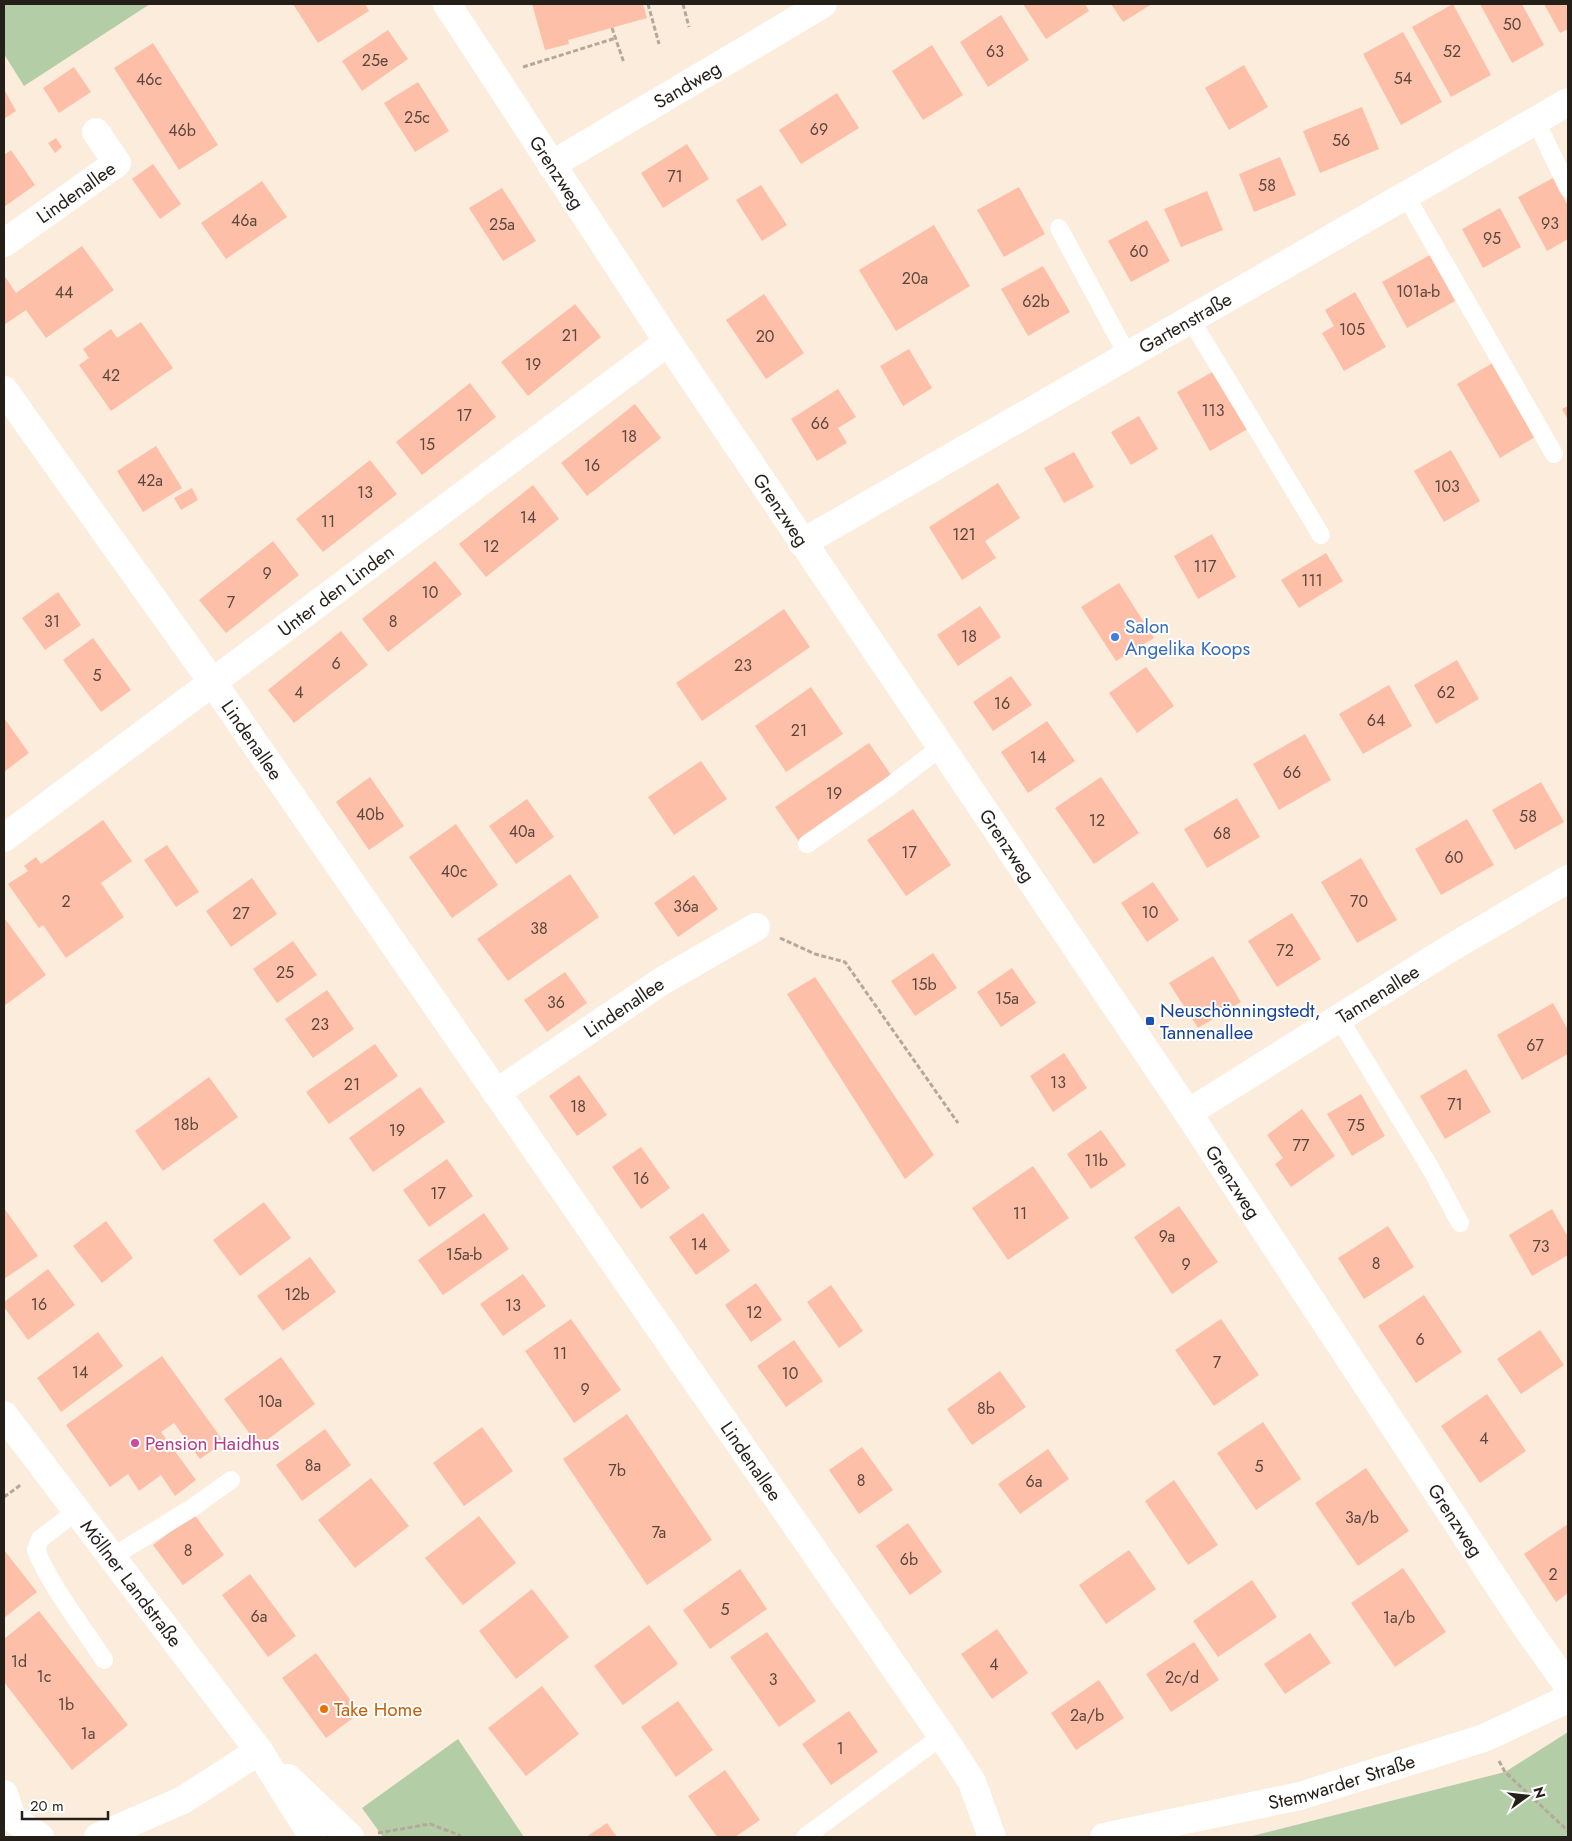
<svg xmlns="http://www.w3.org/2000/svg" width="1572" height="1841" font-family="Jost,sans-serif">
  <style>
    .green { fill: #b3cda6 }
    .building { fill: #febfa9 }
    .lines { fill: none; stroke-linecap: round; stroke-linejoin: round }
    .path { stroke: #b5a89b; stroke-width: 3; stroke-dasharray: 5 2.5; stroke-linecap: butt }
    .lane { stroke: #fff; stroke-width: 18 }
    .street { stroke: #fff; stroke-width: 28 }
    .secondary { stroke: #fff; stroke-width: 28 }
    .shop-dot { fill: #3f7fe0; stroke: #fff; stroke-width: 2 }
    .transit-dot { fill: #1a4fb4; stroke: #fff; stroke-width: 2 }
    .hotel-dot { fill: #d1479c; stroke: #fff; stroke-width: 2 }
    .food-dot { fill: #e8710a; stroke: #fff; stroke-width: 2 }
    .labels { text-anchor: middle; stroke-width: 4; stroke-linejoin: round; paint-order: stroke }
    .number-label { font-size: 16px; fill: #5b473d }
    .street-label { font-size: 19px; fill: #251f19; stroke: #fff }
    .shop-label { font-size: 19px; fill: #366cbe; stroke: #fff; text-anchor: start }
    .transit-label { font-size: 19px; fill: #164399; stroke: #fff; text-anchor: start }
    .hotel-label { font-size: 19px; fill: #b23c85; stroke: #fff; text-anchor: start }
    .food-label { font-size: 19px; fill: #c56008; stroke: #fff; text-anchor: start }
  </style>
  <rect width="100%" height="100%" fill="#fcecdc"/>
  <path class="green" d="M4,4H150L24,86L4,54Z
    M1568,1732V1837H1248L1505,1772Z
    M458,1739L524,1837H383L362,1808Z"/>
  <path class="building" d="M293,4H365L369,11L318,43Z
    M532,4H643L647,18L568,40L569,44L545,50Z
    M1023,4H1085L1089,11L1046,39Z
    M1111,4H1152L1123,22Z
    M1453,4L1491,75L1451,97L1412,27Z
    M1480,4H1522L1544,45L1512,63Z
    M1544,4H1568V29L1560,33Z
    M1001,15L1029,60L988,87L960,42Z
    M388,30L408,59L362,91L342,61Z
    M1403,32L1442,102L1401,125L1363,54Z
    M153,43L218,145L179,170L114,68Z
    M932,45L963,95L923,120L892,71Z
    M1244,65L1268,107L1229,130L1205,88Z
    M74,67L91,92L59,113L43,88Z
    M418,82L449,131L415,152L384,103Z
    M4,89L16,111L4,119Z
    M837,93L859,128L801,164L779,130Z
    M1362,107L1379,149L1320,173L1303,131Z
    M56,138L62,147L55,153L48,143Z
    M687,144L709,179L663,208L641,173Z
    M11,150L35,185L4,207V155Z
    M1280,157L1296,195L1254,212L1239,174Z
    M153,164L181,204L160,219L132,179Z
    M1553,178L1568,206V239L1547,251L1518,197Z
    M262,181L287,217L226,259L201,223Z
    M761,185L787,225L762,241L736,200Z
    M1019,187L1045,234L1004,257L977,210Z
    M502,188L536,241L503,261L469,208Z
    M1207,191L1223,230L1181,247L1164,209Z
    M1500,208L1521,247L1483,268L1462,229Z
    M1147,220L1170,261L1131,282L1108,241Z
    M934,225L970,286L896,331L859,270Z
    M82,246L114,290L46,338L26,310L4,325V275L16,293Z
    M1430,255L1455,301L1407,328L1382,282Z
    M1043,266L1070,312L1028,336L1001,289Z
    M1355,292L1386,347L1344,371L1322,333L1334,326L1325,310Z
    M764,294L804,353L766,379L726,320Z
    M575,304L601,337L528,396L501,362Z
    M141,322L173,368L111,411L79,365L89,358L83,349L111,329L117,338Z
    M909,349L932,388L903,406L880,366Z
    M1496,361L1538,435L1500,458L1457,384Z
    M1216,370L1249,428L1210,451L1177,392Z
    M470,383L496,417L422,475L396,442Z
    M838,389L856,417L838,428L847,443L817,461L791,419Z
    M635,404L661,438L587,496L561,463Z
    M1568,406V420L1562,409Z
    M1139,416L1158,449L1131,465L1111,432Z
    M156,446L182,488L143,512L117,471Z
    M1451,450L1480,501L1444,522L1414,471Z
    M1074,452L1094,487L1064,503L1044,468Z
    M370,460L397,494L323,552L296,519Z
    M998,483L1020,518L985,541L996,558L962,580L929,527Z
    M533,485L559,519L486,577L459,544Z
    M192,488L198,500L181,510L174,498Z
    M1212,534L1236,577L1198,599L1174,556Z
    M273,541L299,575L226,633L199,600Z
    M1326,553L1343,581L1299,608L1281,580Z
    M435,561L462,594L388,652L362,619Z
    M1119,583L1154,638L1116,661L1081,607Z
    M58,592L81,625L45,650L22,618Z
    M980,606L1001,637L958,666L937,635Z
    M784,609L810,647L702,721L676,683Z
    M341,631L368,665L294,723L268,690Z
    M93,638L131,690L101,712L63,660Z
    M1457,660L1479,699L1436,724L1414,685Z
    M1146,667L1174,706L1137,733L1109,693Z
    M1011,676L1032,705L993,731L973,702Z
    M1389,685L1412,726L1363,754L1339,714Z
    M811,687L843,734L786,772L755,726Z
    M4,718L29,753L4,772Z
    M1047,721L1075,761L1028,793L1001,752Z
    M1305,734L1331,780L1279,810L1253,764Z
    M869,743L894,779L800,843L775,807Z
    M701,761L727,799L674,835L648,797Z
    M370,777L404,826L369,850L336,802Z
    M1101,777L1139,833L1094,864L1055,808Z
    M1541,782L1564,822L1515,850L1492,810Z
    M1237,798L1260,837L1207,868L1184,829Z
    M527,799L554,837L516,864L489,826Z
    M913,809L951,865L906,896L867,840Z
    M1467,819L1494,865L1441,895L1415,849Z
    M103,820L132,861L101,883L124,917L66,958L43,925L39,928L8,884L28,871L24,866L36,857L41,864Z
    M456,824L498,885L452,918L409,857Z
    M167,845L199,892L176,907L144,860Z
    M1361,858L1397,920L1357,943L1321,882Z
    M570,874L599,917L508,981L477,939Z
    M694,875L718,909L678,937L654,903Z
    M252,878L277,914L231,947L206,911Z
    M1153,882L1179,920L1147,942L1121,903Z
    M1292,913L1321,959L1277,987L1248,941Z
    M5,919L46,975L4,1006V920Z
    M293,941L317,975L277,1003L253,969Z
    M933,953L957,988L915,1016L891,981Z
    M1213,956L1241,1002L1198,1028L1169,983Z
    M1012,968L1036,1003L1001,1027L977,992Z
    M565,972L587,1003L547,1032L524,1000Z
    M815,977L934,1155L905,1179L787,994Z
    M327,990L354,1029L313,1058L285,1019Z
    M1553,1003L1568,1030V1054L1522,1080L1497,1035Z
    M375,1044L398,1076L329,1124L306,1092Z
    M1064,1053L1087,1088L1053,1112L1030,1076Z
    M1466,1069L1491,1112L1445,1139L1420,1096Z
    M579,1075L607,1115L577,1136L549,1096Z
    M209,1077L238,1117L163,1171L135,1131Z
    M420,1087L445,1122L373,1172L349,1138Z
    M1361,1094L1385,1136L1352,1156L1327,1114Z
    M1302,1109L1335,1156L1291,1187L1275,1164L1283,1158L1267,1135Z
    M1101,1130L1126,1165L1091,1189L1067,1154Z
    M641,1147L670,1188L641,1209L612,1167Z
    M447,1159L473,1196L429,1227L403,1190Z
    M1033,1166L1069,1218L1008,1260L972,1208Z
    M264,1202L291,1238L240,1276L213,1240Z
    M1179,1206L1218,1262L1172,1294L1134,1237Z
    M4,1208L38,1256L4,1279Z
    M1552,1209L1568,1237V1255L1532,1276L1509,1235Z
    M484,1213L509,1249L443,1295L418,1260Z
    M703,1213L730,1251L696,1275L669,1237Z
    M106,1221L133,1258L102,1283L73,1246Z
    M1388,1226L1414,1267L1364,1299L1338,1258Z
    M310,1257L336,1292L283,1331L257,1296Z
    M48,1269L75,1305L28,1340L4,1307V1302Z
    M523,1274L546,1306L503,1336L480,1304Z
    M756,1283L782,1320L751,1342L725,1305Z
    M831,1285L863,1331L839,1348L807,1302Z
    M1424,1295L1462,1352L1416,1383L1378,1326Z
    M571,1319L621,1390L574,1423L525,1351Z
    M1221,1319L1259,1375L1214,1406L1175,1350Z
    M1540,1330L1564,1365L1521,1394L1497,1359Z
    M98,1332L123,1366L61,1412L37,1378Z
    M794,1340L823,1381L786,1407L757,1366Z
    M162,1356L224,1442L200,1459L174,1423L161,1432L196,1480L175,1496L161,1475L139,1491L128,1474L110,1487L66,1425Z
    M281,1357L315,1404L259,1446L224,1399Z
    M1000,1371L1026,1407L972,1445L947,1409Z
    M1487,1394L1526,1451L1480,1483L1441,1426Z
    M627,1414L712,1540L647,1585L563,1459Z
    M1263,1422L1301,1479L1256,1510L1217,1453Z
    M482,1427L513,1471L464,1506L433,1463Z
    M325,1429L351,1465L302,1501L276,1465Z
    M862,1447L893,1490L859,1514L829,1470Z
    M1048,1449L1069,1479L1020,1514L998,1484Z
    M1366,1468L1409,1531L1358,1566L1315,1503Z
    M371,1478L409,1526L355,1568L318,1520Z
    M1174,1480L1218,1545L1188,1565L1145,1501Z
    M194,1514L224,1555L183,1585L153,1545Z
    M479,1516L516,1563L463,1605L425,1558Z
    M908,1523L942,1572L910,1595L876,1546Z
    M1568,1524V1593L1556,1602L1524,1554Z
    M4,1550L37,1592L4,1618Z
    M1129,1550L1156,1589L1106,1624L1079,1585Z
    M1403,1568L1446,1632L1395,1667L1351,1603Z
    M740,1569L767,1609L710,1649L683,1610Z
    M250,1574L296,1636L268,1657L222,1595Z
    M1252,1580L1277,1617L1218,1657L1193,1621Z
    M532,1589L569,1637L516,1679L479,1631Z
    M39,1611L128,1725L72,1770L4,1682V1639Z
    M649,1625L678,1664L623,1705L594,1666Z
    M997,1629L1028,1673L992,1699L961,1654Z
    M767,1632L816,1701L779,1727L730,1657Z
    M1310,1633L1331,1663L1285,1694L1264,1664Z
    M1194,1642L1219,1680L1171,1712L1146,1674Z
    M316,1653L360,1713L326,1738L282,1678Z
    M1099,1680L1124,1718L1076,1750L1051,1713Z
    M542,1686L579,1734L526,1776L488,1728Z
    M678,1701L713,1750L676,1777L641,1727Z
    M849,1711L878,1752L831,1785L802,1744Z
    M725,1770L760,1820L735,1837H717L688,1796Z
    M607,1823L617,1837H586Z"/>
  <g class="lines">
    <path class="path" d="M648,4L659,44
      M683,4L689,27
      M612,28L624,63
      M523,67L616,38
      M780,938L815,954L845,962L958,1123
      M4,1497L22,1484
      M1499,1761L1505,1772L1568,1831
      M378,1833L430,1824L459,1835L461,1837"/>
    <path class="lane" d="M1536,121L1568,188
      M1406,196L1554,454
      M1059,228L1128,356
      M1191,320L1321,535
      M807,844L889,787L941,747
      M1339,1018L1431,1169L1460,1223
      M77,1511L40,1539L36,1550C52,1589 81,1624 104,1660
      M112,1557L192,1508L231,1480
      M805,1837L942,1736"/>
    <g class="street">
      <path id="s1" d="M447,4L668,342L1188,1113L1522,1621L1568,1686"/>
      <path id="s2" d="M551,165L823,4"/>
      <path id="s3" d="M4,243L117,163L96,132"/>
      <path id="s4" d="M4,390L213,683L942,1736L972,1782L992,1837"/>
      <path id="s5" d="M802,543L1568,102"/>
      <path id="s6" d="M4,838L668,342"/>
      <path id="s7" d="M496,1093L662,981L756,927"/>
      <path id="s8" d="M1188,1113L1449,949L1568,879"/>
      <path d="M4,1794L12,1818L40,1837"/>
      <path d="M98,1837L183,1800L259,1751"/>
    </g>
    <g class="secondary">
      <path id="s9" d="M4,1415L259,1751L313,1837"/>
      <path d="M288,1778L350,1837"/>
      <path id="s10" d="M1104,1837L1300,1796L1484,1738L1568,1699"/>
    </g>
  </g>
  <circle class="shop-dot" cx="1115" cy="637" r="5"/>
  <rect class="transit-dot" x="1145" y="1016" width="10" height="10" rx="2.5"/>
  <circle class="hotel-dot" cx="135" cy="1443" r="5"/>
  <circle class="food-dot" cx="324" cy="1709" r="5"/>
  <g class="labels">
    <g class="number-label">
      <text x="1512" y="30">50</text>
      <text x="995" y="57">63</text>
      <text x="1452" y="57">52</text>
      <text x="375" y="66">25e</text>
      <text x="1403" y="84">54</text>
      <text x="149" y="85">46c</text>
      <text x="417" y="123">25c</text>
      <text x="819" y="135">69</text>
      <text x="182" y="136">46b</text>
      <text x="1341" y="146">56</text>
      <text x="675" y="182">71</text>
      <text x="1267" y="191">58</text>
      <text x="244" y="226">46a</text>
      <text x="1550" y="229">93</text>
      <text x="502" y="230">25a</text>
      <text x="1492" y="244">95</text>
      <text x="1139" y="257">60</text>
      <text x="915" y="284">20a</text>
      <text x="1418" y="297">101a-b</text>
      <text x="64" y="298">44</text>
      <text x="1036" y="307">62b</text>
      <text x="1352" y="335">105</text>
      <text x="570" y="341">21</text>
      <text x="765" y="342">20</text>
      <text x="533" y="370">19</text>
      <text x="111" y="381">42</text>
      <text x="1213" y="416">113</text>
      <text x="464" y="421">17</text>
      <text x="820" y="429">66</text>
      <text x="629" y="442">18</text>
      <text x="427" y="450">15</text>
      <text x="592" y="471">16</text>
      <text x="150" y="486">42a</text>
      <text x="1447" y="492">103</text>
      <text x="365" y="498">13</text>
      <text x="528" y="523">14</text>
      <text x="328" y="527">11</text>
      <text x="964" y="540">121</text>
      <text x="491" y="552">12</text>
      <text x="1205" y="572">117</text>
      <text x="267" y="579">9</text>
      <text x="1312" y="586">111</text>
      <text x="430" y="598">10</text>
      <text x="231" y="608">7</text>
      <text x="52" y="627">31</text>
      <text x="393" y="627">8</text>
      <text x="969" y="642">18</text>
      <text x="336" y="669">6</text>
      <text x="743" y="671">23</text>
      <text x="97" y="681">5</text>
      <text x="299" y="698">4</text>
      <text x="1446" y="698">62</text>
      <text x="1002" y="709">16</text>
      <text x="1376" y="726">64</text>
      <text x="799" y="736">21</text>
      <text x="1038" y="763">14</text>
      <text x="1292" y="778">66</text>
      <text x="834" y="799">19</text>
      <text x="370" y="820">40b</text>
      <text x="1528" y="822">58</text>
      <text x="1097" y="826">12</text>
      <text x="522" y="837">40a</text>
      <text x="1222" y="839">68</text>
      <text x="909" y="858">17</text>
      <text x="1454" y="863">60</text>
      <text x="454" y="877">40c</text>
      <text x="66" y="907">2</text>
      <text x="1359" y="907">70</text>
      <text x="686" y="912">36a</text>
      <text x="1150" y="918">10</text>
      <text x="241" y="919">27</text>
      <text x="539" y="934">38</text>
      <text x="1285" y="956">72</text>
      <text x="285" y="978">25</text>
      <text x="924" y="990">15b</text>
      <text x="1007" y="1004">15a</text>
      <text x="556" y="1008">36</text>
      <text x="320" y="1030">23</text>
      <text x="1535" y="1051">67</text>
      <text x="1058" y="1088">13</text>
      <text x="352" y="1090">21</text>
      <text x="1455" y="1110">71</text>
      <text x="578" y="1112">18</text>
      <text x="186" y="1130">18b</text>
      <text x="1356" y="1131">75</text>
      <text x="397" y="1136">19</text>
      <text x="1301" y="1151">77</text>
      <text x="1096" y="1166">11b</text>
      <text x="641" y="1184">16</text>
      <text x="438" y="1199">17</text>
      <text x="1020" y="1219">11</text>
      <text x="1167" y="1242">9a</text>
      <text x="699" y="1250">14</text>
      <text x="1541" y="1252">73</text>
      <text x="464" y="1260">15a-b</text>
      <text x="1376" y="1269">8</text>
      <text x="1186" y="1270">9</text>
      <text x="297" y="1300">12b</text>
      <text x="39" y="1310">16</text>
      <text x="513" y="1311">13</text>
      <text x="754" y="1318">12</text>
      <text x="1420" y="1345">6</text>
      <text x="560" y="1359">11</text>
      <text x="1217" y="1368">7</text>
      <text x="80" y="1378">14</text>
      <text x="790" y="1379">10</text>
      <text x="585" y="1395">9</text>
      <text x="270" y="1407">10a</text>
      <text x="986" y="1414">8b</text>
      <text x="1484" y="1444">4</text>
      <text x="313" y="1471">8a</text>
      <text x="1259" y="1472">5</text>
      <text x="617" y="1476">7b</text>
      <text x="861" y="1486">8</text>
      <text x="1034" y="1487">6a</text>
      <text x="1362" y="1523">3a/b</text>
      <text x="659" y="1538">7a</text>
      <text x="188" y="1556">8</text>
      <text x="909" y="1565">6b</text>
      <text x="1553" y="1580">2</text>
      <text x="725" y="1615">5</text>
      <text x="259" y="1622">6a</text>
      <text x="1399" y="1623">1a/b</text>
      <text x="19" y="1667">1d</text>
      <text x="994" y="1670">4</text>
      <text x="44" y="1682">1c</text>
      <text x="1182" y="1683">2c/d</text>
      <text x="773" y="1685">3</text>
      <text x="66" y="1710">1b</text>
      <text x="1087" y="1721">2a/b</text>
      <text x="88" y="1739">1a</text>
      <text x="840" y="1754">1</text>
    </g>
    <g class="street-label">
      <text dy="7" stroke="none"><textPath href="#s2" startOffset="158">Sandweg</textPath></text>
      <text dy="7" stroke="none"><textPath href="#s1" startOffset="201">Grenzweg</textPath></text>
      <text dy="7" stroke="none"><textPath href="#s3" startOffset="88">Lindenallee</textPath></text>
      <text dy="7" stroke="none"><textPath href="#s5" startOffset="442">Gartenstraße</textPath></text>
      <text dy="7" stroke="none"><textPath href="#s1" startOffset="606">Grenzweg</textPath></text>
      <text dy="7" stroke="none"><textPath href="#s6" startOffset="414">Unter den Linden</textPath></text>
      <text dy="7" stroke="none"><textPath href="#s4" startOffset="429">Lindenallee</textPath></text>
      <text dy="7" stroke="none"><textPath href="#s1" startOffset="1011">Grenzweg</textPath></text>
      <text dy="7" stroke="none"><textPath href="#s8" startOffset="224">Tannenallee</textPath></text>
      <text dy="7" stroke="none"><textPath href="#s7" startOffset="154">Lindenallee</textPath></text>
      <text dy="7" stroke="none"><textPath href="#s1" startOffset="1416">Grenzweg</textPath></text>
      <text dy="7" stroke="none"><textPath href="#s4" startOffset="1306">Lindenallee</textPath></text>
      <text dy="7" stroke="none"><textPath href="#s1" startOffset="1821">Grenzweg</textPath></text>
      <text dy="7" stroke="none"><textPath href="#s9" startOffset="211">Möllner Landstraße</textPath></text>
      <text dy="7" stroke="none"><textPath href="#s10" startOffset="244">Stemwarder Straße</textPath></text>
    </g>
    <g class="shop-label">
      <text x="1125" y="633">Salon<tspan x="1125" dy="22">Angelika Koops</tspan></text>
    </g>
    <g class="transit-label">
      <text x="1160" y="1017">Neuschönningstedt,<tspan x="1160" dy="22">Tannenallee</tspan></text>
    </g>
    <g class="hotel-label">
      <text x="145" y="1450">Pension Haidhus</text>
    </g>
    <g class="food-label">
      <text x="334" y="1716">Take Home</text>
    </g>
  </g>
  <rect width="1572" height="1841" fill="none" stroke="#251f19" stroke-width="10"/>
  <g transform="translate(1527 1796) rotate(75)" stroke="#ffffff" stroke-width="4" paint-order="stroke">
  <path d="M0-4L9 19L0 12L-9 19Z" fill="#251f19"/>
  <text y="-8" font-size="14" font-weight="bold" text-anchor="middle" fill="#251f19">N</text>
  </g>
  <path d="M22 1811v8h86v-8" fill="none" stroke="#251f19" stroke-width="2.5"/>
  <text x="30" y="1811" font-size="15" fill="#251f19" stroke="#ffffff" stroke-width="4" paint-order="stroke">20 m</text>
</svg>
